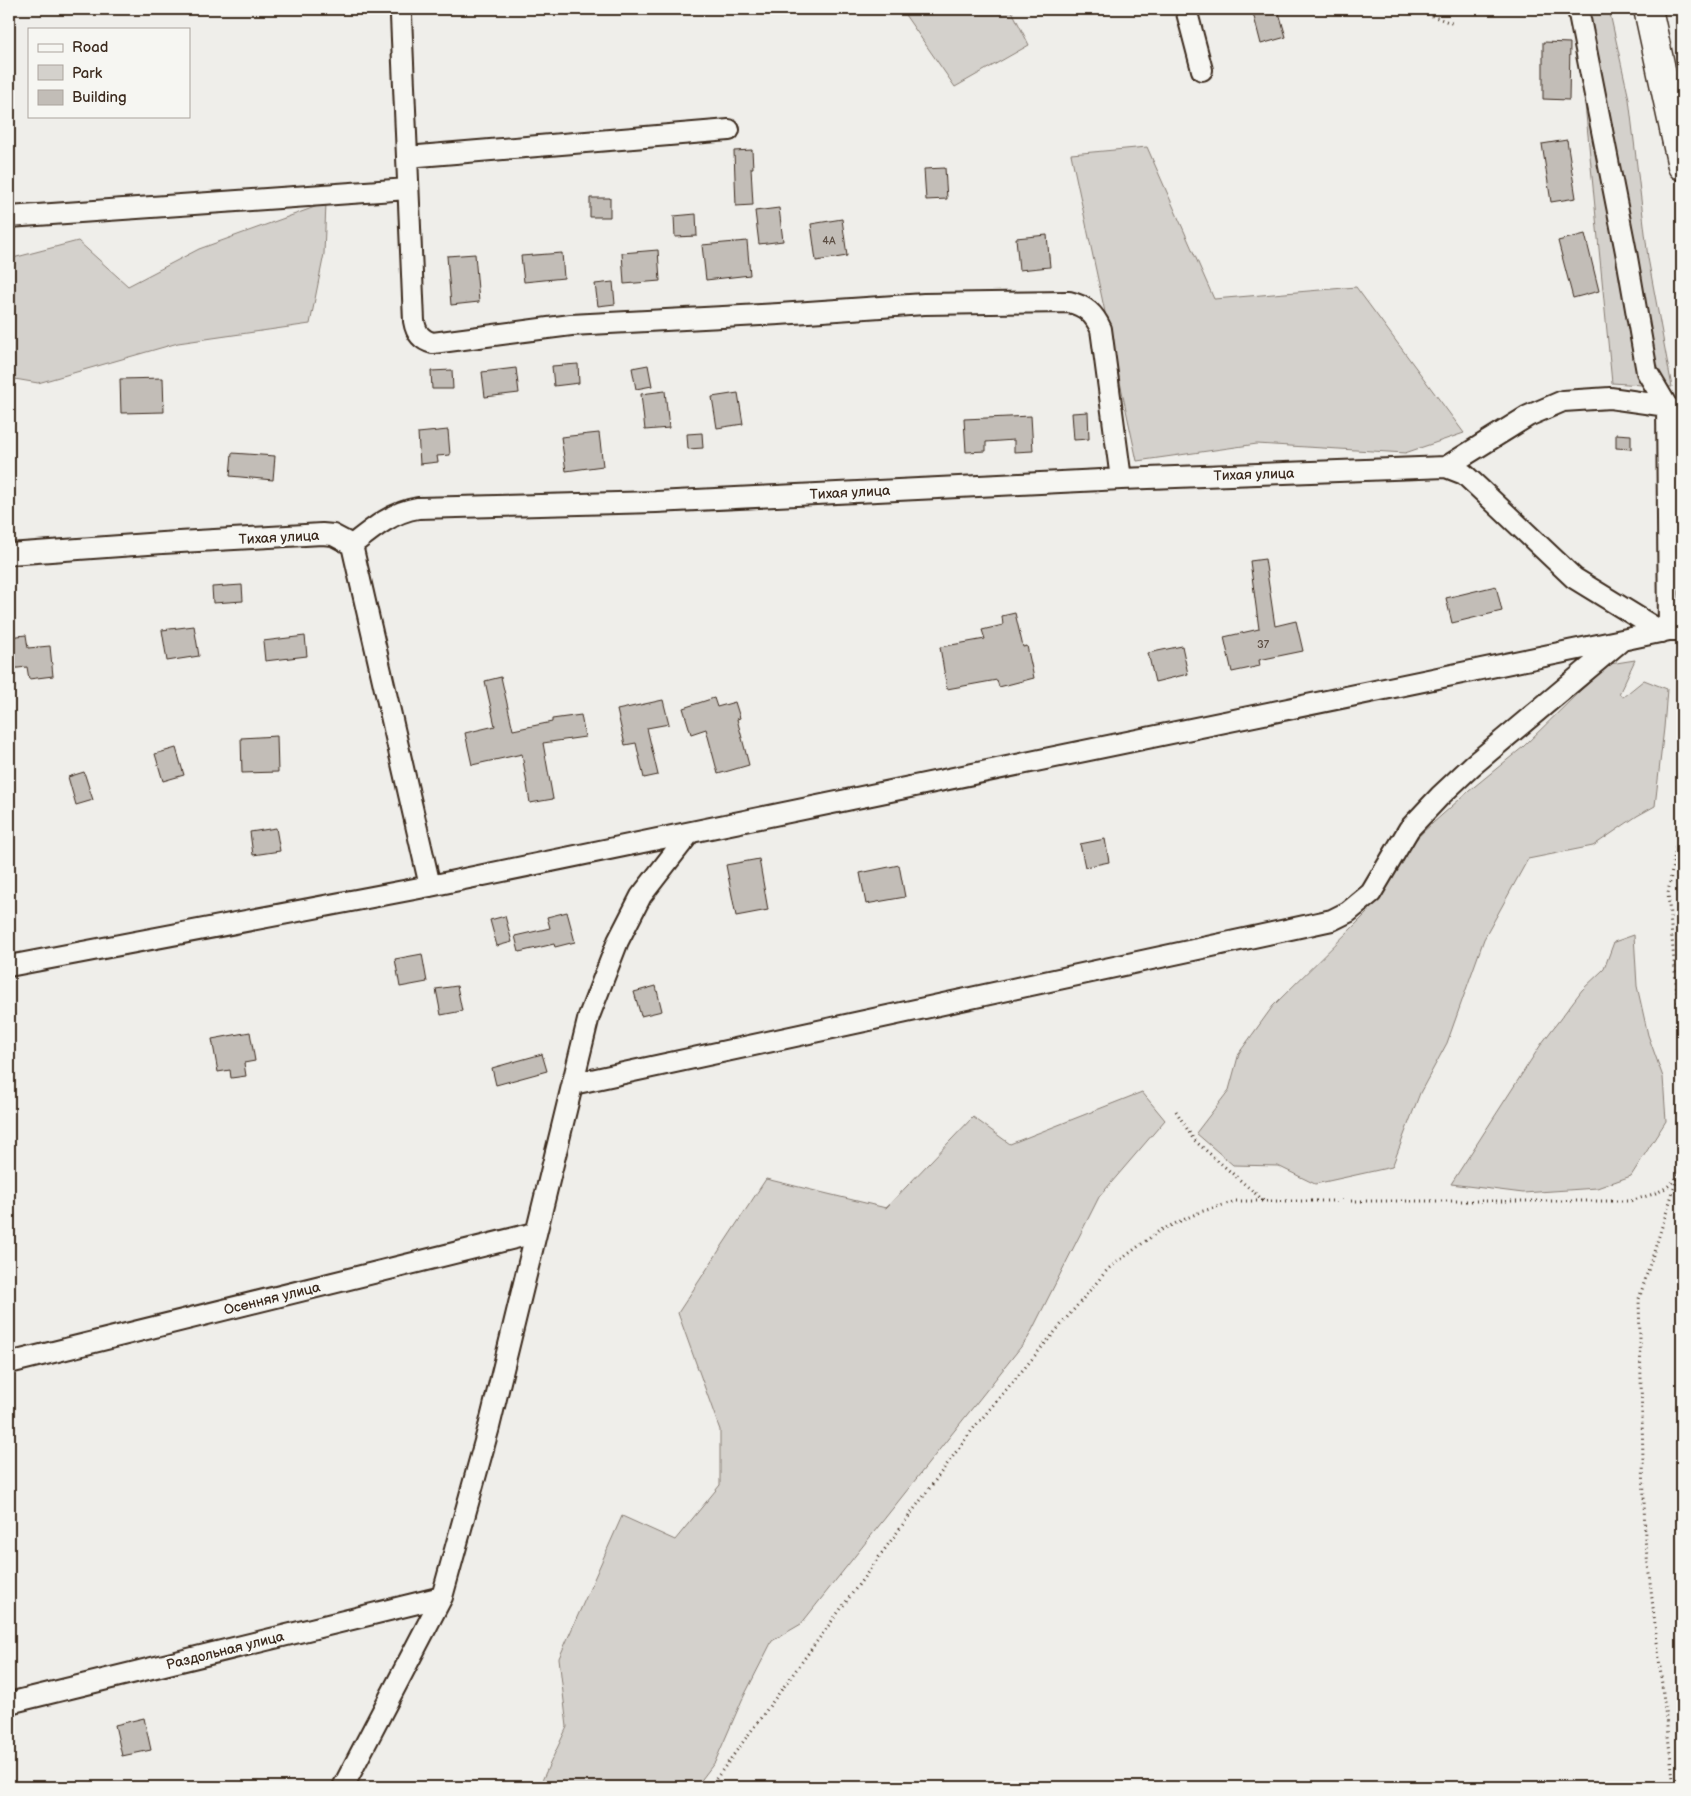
<svg xmlns="http://www.w3.org/2000/svg" width="1691" height="1796" font-family="'Balsamiq Sans',sans-serif">
  <style>
    .green { fill: #d4d1cc; stroke: #887e75 }
    .building { fill: #c2bdb7; stroke: #3b2a1e }
    .lines { fill: none; stroke-linecap: round; stroke-linejoin: round }
    .street-casing { stroke: #3b2a1e; stroke-width: 24 }
    .secondary-casing { stroke: #3b2a1e; stroke-width: 31 }
    .path { stroke: #3b2a1e; stroke-width: 3; stroke-dasharray: 1 4; stroke-linecap: butt }
    .street { stroke: #f6f6f2; stroke-width: 20 }
    .secondary { stroke: #f6f6f2; stroke-width: 28 }
    .labels { text-anchor: middle; stroke-width: 5; stroke-linejoin: round; paint-order: stroke }
    .number-label { font-size: 11px; fill: #5d4f44 }
    .street-label { font-size: 14px; fill: #3b2a1e; stroke: #f6f6f2 }
  </style>
  <rect width="100%" height="100%" fill="#efeeea"/>
  <filter id="ink" filterUnits="userSpaceOnUse"><feTurbulence type="fractalNoise" baseFrequency=".02" numOctaves="2"/><feDisplacementMap in="SourceGraphic" scale="10" xChannelSelector="R" yChannelSelector="G"/><feConvolveMatrix kernelMatrix="1 2 1 2 8 2 1 2 1" color-interpolation-filters="sRGB"/></filter>
  <g filter="url(#ink)">
    <path class="green" d="M901,9H1011L1029,45L955,87Z
      M1571,9H1609L1629,99L1648,258L1672,387L1612,383L1579,42Z
      M1147,147L1214,299L1356,287L1464,433L1405,453L1257,444L1137,461L1071,154Z
      M326,203L324,254L310,324L178,343L38,383L9,378V259L78,241L128,286L199,249Z
      M1635,660L1619,694L1623,697L1644,680L1667,689L1664,728L1655,806L1637,816L1593,846L1528,859L1484,939L1447,1043L1420,1093L1392,1167L1315,1184L1278,1166L1233,1165L1196,1133L1229,1090L1239,1053L1273,1006L1367,913L1405,851L1424,831L1469,791L1523,747L1581,690L1610,664Z
      M1634,935L1637,986L1648,1035L1663,1077L1666,1121L1631,1176L1597,1188L1523,1193L1451,1184L1542,1043L1582,990L1604,969L1614,942Z
      M1142,1092L1165,1120L1099,1197L1028,1338L801,1624L772,1641L742,1700L715,1762L696,1787H539L567,1727L559,1658L622,1516L675,1540L720,1485V1430L678,1313L766,1179L886,1208L973,1117L1010,1144Z"/>
    <path class="building" d="M1252,9H1278L1286,37L1261,44Z
      M1543,42L1570,43L1569,100L1543,99Z
      M1567,140L1576,198L1551,202L1542,144Z
      M752,150L753,168H751L753,205L736,206L734,151Z
      M945,168L947,199L926,200L924,169Z
      M590,198H610V217H590Z
      M779,208L783,241L759,244L755,211Z
      M696,214L697,236L675,237L674,216Z
      M842,219L847,256L816,261L811,224Z
      M1585,234L1599,291L1573,298L1558,241Z
      M1047,235L1050,267L1019,270L1016,238Z
      M747,241L750,275L706,280L702,245Z
      M658,250L660,281L624,284L622,253Z
      M562,253L564,278L524,282L521,256Z
      M475,254L479,302L451,305L447,256Z
      M613,282L615,304L598,306L595,284Z
      M578,364L579,383L554,386L552,366Z
      M648,365L652,386L636,389L632,368Z
      M516,368L519,393L485,397L482,372Z
      M452,370L453,389H432L431,371Z
      M163,378L164,412L121,413L120,379Z
      M665,391L669,428L645,430L641,394Z
      M738,393L743,424L717,428L712,397Z
      M1088,412L1089,439L1074,440L1072,413Z
      M1031,416L1033,451L1014,452V440L986,442V451L966,452L964,419Z
      M448,430L450,455L437,456L438,462L420,464L418,433Z
      M599,433L603,466L566,471L561,437Z
      M702,433L703,448L688,449L687,434Z
      M1616,434L1631,435V449L1616,448Z
      M232,453L275,456L273,480L230,476Z
      M1265,559L1275,626L1296,621L1303,651L1259,660L1260,666L1232,672L1224,637L1259,629L1250,561Z
      M242,585L243,601L213,603L212,587Z
      M1496,586L1502,611L1452,623L1446,598Z
      M1015,613L1023,647L1027,646L1034,678L999,687L997,680L947,689L940,647L985,639L982,630L1003,625L1002,616Z
      M194,626L199,656L167,661L162,630Z
      M26,635L28,648L50,646L53,676L29,679L27,667L9,669V637Z
      M305,636L307,656L265,661L263,641Z
      M1182,646L1188,674L1155,682L1148,653Z
      M501,677L513,730L552,722V719L581,715L585,737L543,743L553,799L530,803L522,754L472,765L465,733L495,726L485,681Z
      M714,698L717,707L735,702L740,718L737,719L749,765L718,774L706,729L691,734L683,708Z
      M663,700L669,724L647,728L658,775L644,778L636,743L625,745L617,710Z
      M277,736L278,772L242,773L241,738Z
      M176,748L184,775L163,781L155,754Z
      M84,772L93,800L76,805L68,777Z
      M276,828L280,851L253,855L250,832Z
      M1105,839L1109,862L1085,867L1080,844Z
      M759,859L768,910L736,916L726,865Z
      M899,865L905,897L866,904L860,873Z
      M567,912L575,942L555,947L554,944L519,952L515,936L550,928L547,917Z
      M505,916L512,942L497,946L490,920Z
      M422,954L427,982L400,987L395,959Z
      M457,986L462,1011L441,1015L436,989Z
      M656,986L662,1011L641,1016L634,992Z
      M250,1032L255,1061L244,1063L246,1076L231,1078L230,1070L218,1072L212,1039Z
      M542,1054L547,1071L496,1085L492,1068Z
      M144,1718L151,1750L122,1756L115,1725Z"/>
    <g class="lines">
      <defs>
        <path id="street" d="M1186,9L1202,70
          M1578,9L1626,252L1647,372L1667,406L1669,630
          M401,16L414,321C416,333 421,340 433,343L571,325L779,314L924,304L1069,302C1086,306 1094,314 1101,329L1121,479
          M407,157L729,130
          M9,217L408,189
          M1446,467L1464,474L1478,487L1574,578L1662,632
          M352,545L430,886
          M9,554L162,543L322,534L333,535L352,545C372,529 392,512 418,508L656,502L1121,479L1446,467L1528,416L1563,401L1610,398L1667,406L1682,417
          M9,966L430,886L1622,640L1669,630H1682
          M573,1084L1332,920L1348,912L1371,893L1409,829L1440,796L1473,765L1621,641
          M9,1363L535,1233
          M9,1703L442,1597
          M343,1787L442,1597L489,1427L589,1016L618,941L641,896L689,834"/>
        <path id="secondary" d="M1648,9L1682,166"/>
      </defs>
      <use href="#street" class="street-casing"/>
      <use href="#secondary" class="secondary-casing"/>
      <path class="path" d="M1413,9L1454,24
        M1682,813L1668,893L1682,1051
        M1176,1111L1194,1140L1264,1201
        M710,1787L973,1429L1108,1269L1159,1231L1200,1212L1236,1201H1630C1653,1194 1670,1192 1682,1169
        M1674,1787L1645,1539L1639,1299L1677,1179"/>
      <use href="#street" class="street"/>
      <use href="#secondary" class="secondary"/>
    </g>
  </g>
  <g class="labels">
    <g class="number-label">
      <text x="829" y="244">4А</text>
      <text x="1263" y="648">37</text>
    </g>
    <g class="street-label">
      <text transform="translate(1254 474) rotate(-2)" y="5">Тихая улица</text>
      <text transform="translate(850 492) rotate(-3)" y="5">Тихая улица</text>
      <text transform="translate(279 537) rotate(-3)" y="5">Тихая улица</text>
      <text transform="translate(272 1298) rotate(-14)" y="5">Осенняя улица</text>
      <text transform="translate(225 1650) rotate(-14)" y="5">Раздольная улица</text>
    </g>
  </g>
  <rect width="1691" height="1796" fill="none" stroke="#f6f6f2" stroke-width="30"/>
  <rect x="15" y="15" width="1661" height="1766" fill="none" stroke="#3b2a1e" stroke-width="2" filter="url(#ink)"/>
  <rect x="28" y="28" width="162" height="90" fill="#f6f6f2" stroke="#aba49d"/>
  <rect x="38" y="44" width="25" height="8" fill="#f6f6f2" stroke="#aba49d"/>
  <text x="72" y="52" font-size="15" fill="#3b2a1e">Road</text>
  <rect x="38" y="65" width="25" height="15" fill="#d4d1cc" stroke="#aba49d"/>
  <text x="72" y="78" font-size="15" fill="#3b2a1e">Park</text>
  <rect x="38" y="90" width="25" height="15" fill="#c2bdb7" stroke="#aba49d"/>
  <text x="72" y="102" font-size="15" fill="#3b2a1e">Building</text>
</svg>
